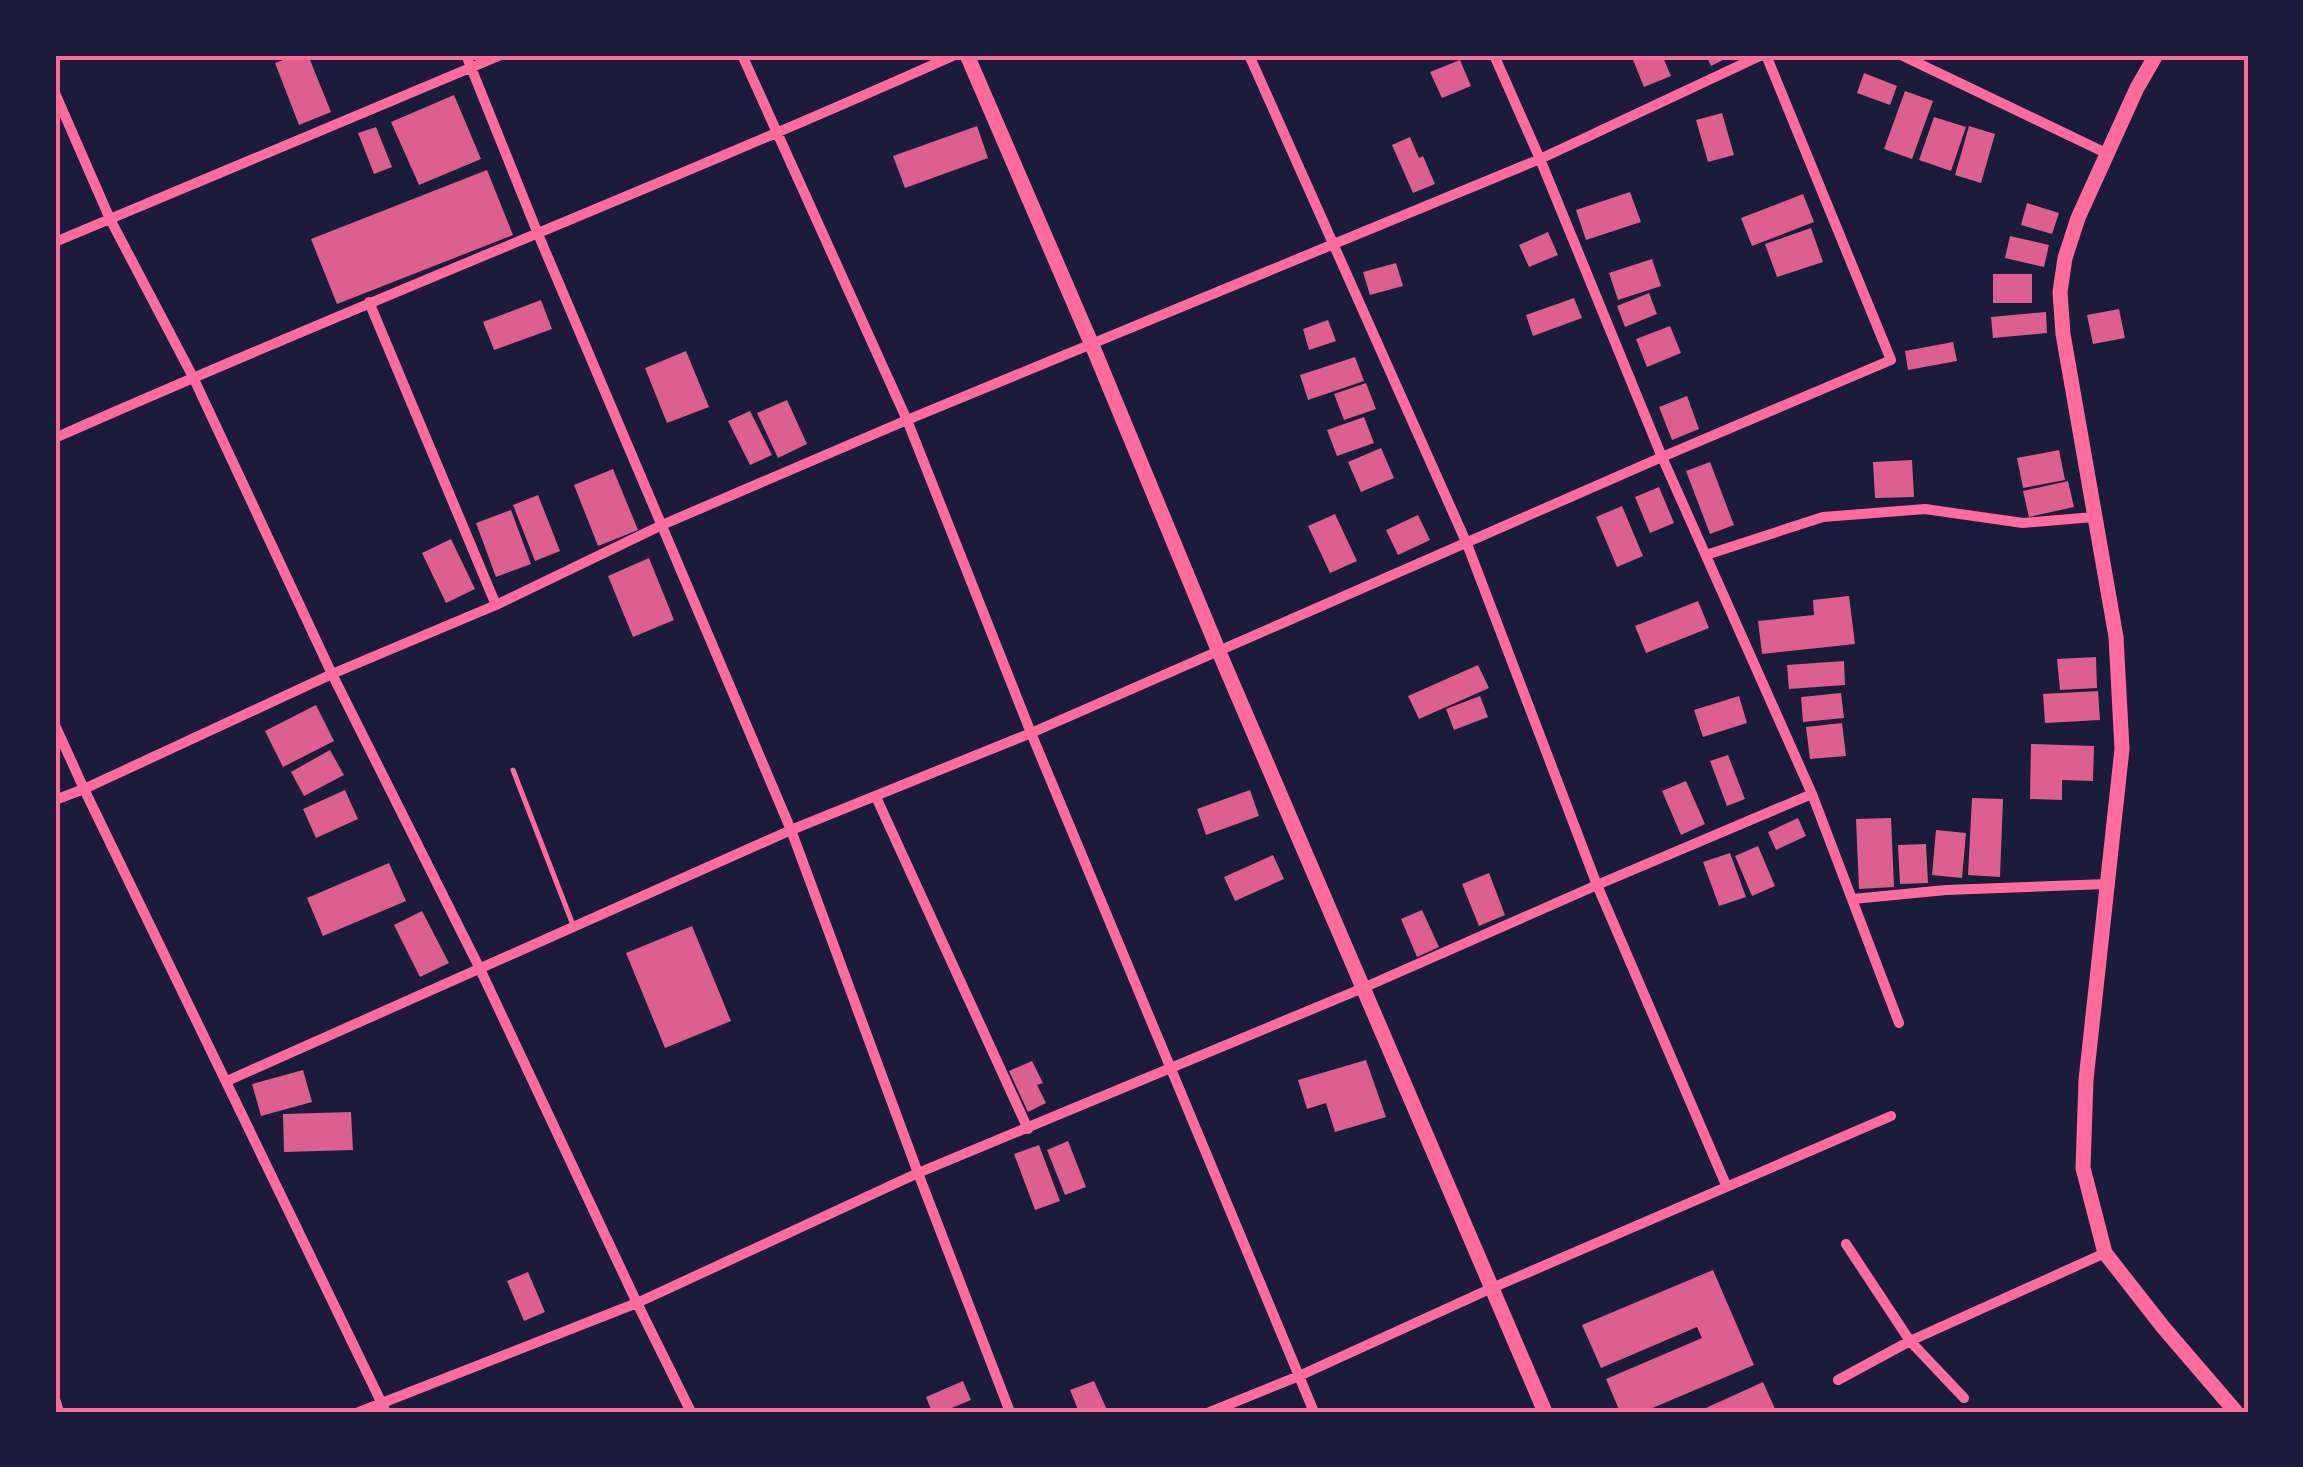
<svg xmlns="http://www.w3.org/2000/svg" width="2303" height="1467" font-family="'Sofia Sans Condensed',sans-serif">
  <style>
    .building { fill: #dd5f8e }
    .lines { fill: none; stroke-linecap: round; stroke-linejoin: round }
    .service { stroke: #ff6b9d; stroke-width: 5 }
    .minor { stroke: #ff6b9d; stroke-width: 10 }
    .secondary { stroke: #ff6b9d; stroke-width: 15 }
    .neatline { fill: none; stroke: #ff6b9d; stroke-width: 4 }
  </style>
  <rect width="100%" height="100%" fill="#1b1b3a"/>
  <path class="building" d="M297,55H308L331,112L299,125L275,63Z
    M1631,55H1662L1671,76L1644,87Z
    M1706,55H1733L1711,66Z
    M1460,60L1471,86L1442,98L1430,72Z
    M1864,73L1897,86L1890,105L1857,93Z
    M1905,91L1933,101L1912,159L1884,149Z
    M454,95L481,159L419,185L391,122Z
    M1722,113L1734,155L1708,162L1696,120Z
    M1934,117L1966,127L1951,171L1919,160Z
    M977,126L988,158L905,188L893,156Z
    M1969,126L1995,134L1981,183L1955,175Z
    M376,127L392,167L374,174L358,133Z
    M1410,137L1419,158L1423,156L1435,184L1413,193L1392,145Z
    M487,170L513,235L337,304L311,239Z
    M1630,192L1641,222L1586,240L1576,210Z
    M1803,194L1814,222L1752,246L1741,218Z
    M2027,203L2059,213L2052,234L2021,225Z
    M1811,228L1823,262L1777,277L1765,244Z
    M1548,232L1558,255L1529,267L1519,245Z
    M2010,236L2049,245L2044,267L2005,258Z
    M1652,259L1661,286L1618,300L1609,273Z
    M1396,263L1403,286L1370,295L1363,272Z
    M1993,274H2032V303H1993Z
    M1649,293L1657,314L1625,327L1617,306Z
    M1574,298L1582,318L1533,336L1526,315Z
    M541,300L552,329L494,350L483,322Z
    M2119,309L2125,338L2093,344L2087,315Z
    M2046,312L2047,333L1993,338L1991,317Z
    M1328,320L1336,341L1309,350L1303,329Z
    M1670,326L1681,353L1647,367L1636,339Z
    M1953,342L1957,361L1908,370L1905,351Z
    M686,351L709,407L667,423L645,368Z
    M1355,357L1364,381L1308,400L1300,375Z
    M1366,383L1376,409L1344,420L1334,394Z
    M1687,396L1699,429L1672,440L1659,407Z
    M787,400L807,444L778,458L757,413Z
    M750,411L772,455L750,465L728,421Z
    M1364,417L1374,443L1337,456L1327,430Z
    M1381,448L1394,478L1361,492L1348,462Z
    M2059,450L2065,480L2023,488L2017,458Z
    M1912,460L1914,497L1875,498L1873,462Z
    M1710,462L1734,525L1710,534L1686,471Z
    M613,469L638,530L598,546L574,485Z
    M2068,481L2074,507L2029,517L2023,491Z
    M1659,487L1674,523L1650,533L1635,497Z
    M538,495L560,551L535,561L513,505Z
    M1622,506L1643,556L1617,567L1596,517Z
    M511,510L531,564L496,577L476,523Z
    M1335,514L1357,561L1330,573L1308,526Z
    M1418,515L1430,540L1398,555L1386,530Z
    M451,539L475,589L446,603L422,553Z
    M649,558L674,620L633,637L608,576Z
    M1849,596L1855,644L1762,654L1758,621L1814,615L1813,600Z
    M1698,601L1709,628L1646,653L1635,626Z
    M2096,657L2097,688L2060,690L2057,659Z
    M1844,661L1845,685L1789,689L1787,665Z
    M1478,665L1489,688L1419,719L1408,696Z
    M2098,691L2100,720L2045,723L2043,694Z
    M1841,693L1844,718L1803,722L1801,697Z
    M1480,696L1488,717L1454,730L1446,709Z
    M1739,696L1747,723L1703,737L1694,710Z
    M316,705L334,741L283,767L265,731Z
    M1842,723L1846,756L1810,759L1806,727Z
    M2031,744L2094,746L2093,781L2062,780V800L2030,799Z
    M330,750L344,775L304,796L291,772Z
    M1728,755L1745,799L1727,806L1710,761Z
    M1686,781L1705,824L1681,835L1662,791Z
    M345,790L358,819L316,838L303,809Z
    M1250,790L1259,816L1206,835L1197,809Z
    M1972,798L2003,799L2000,877L1968,875Z
    M1798,818L1806,836L1776,850L1768,832Z
    M1891,818L1894,887L1859,889L1856,819Z
    M1936,830L1966,833L1962,878L1932,875Z
    M1926,844L1928,883L1900,884L1898,845Z
    M1758,846L1775,886L1752,896L1735,856Z
    M1730,853L1746,897L1719,906L1703,862Z
    M1273,855L1284,879L1235,901L1224,877Z
    M389,863L406,901L323,936L307,898Z
    M1489,873L1505,915L1479,926L1462,884Z
    M1422,910L1439,947L1417,957L1401,919Z
    M422,911L449,963L420,977L394,925Z
    M692,926L731,1021L665,1048L626,953Z
    M1366,1060L1386,1117L1335,1132L1326,1103L1307,1109L1298,1080Z
    M1032,1061L1043,1083L1037,1085L1046,1103L1028,1112L1009,1071Z
    M303,1070L312,1102L261,1116L252,1084Z
    M351,1112L353,1150L284,1152L283,1114Z
    M1068,1141L1086,1187L1065,1195L1047,1150Z
    M1039,1145L1060,1201L1035,1210L1014,1154Z
    M1713,1270L1754,1365L1643,1412H1620L1606,1379L1702,1338L1697,1327L1601,1368L1582,1325Z
    M528,1272L545,1312L524,1321L507,1281Z
    M963,1381L971,1400L942,1412H932L926,1397Z
    M1094,1381L1108,1412H1079L1070,1390Z
    M1763,1382L1776,1411L1774,1412H1697Z"/>
  <g class="lines">
    <path class="service" d="M513,770L573,925"/>
    <path class="minor" d="M466,55L538,234L791,830L918,1173L1010,1412
      M742,55L907,420L1031,733L1314,1412
      M1249,55L1467,544L1597,885L1726,1185
      M1494,55L1540,159L1662,457L1812,794L1899,1023
      M1901,55L2108,154
      M55,93L110,219L193,377L332,674L480,969L637,1303L691,1412
      M55,242L501,55
      M369,302L496,605
      M55,438C353,306 657,188 955,55
      M1706,555L1823,517L1925,509L2023,523L2094,517
      M55,725L84,789L386,1412
      M876,797L1028,1129
      M55,800L84,789L332,674L496,605L662,525L907,420L1540,159L1762,55
      M1853,899L1946,890L2107,884
      M227,1081L791,830L1031,733L1662,457L1891,360L1766,55
      M1846,1244L1910,1341L1964,1398
      M1838,1380L1910,1341L2105,1253
      M55,1399L59,1412
      M359,1412L637,1303L918,1173L1363,988L1597,885L1812,794
      M1210,1412L1299,1376L1492,1288L1891,1116"/>
    <path class="secondary" d="M967,55L1092,345L1219,652L1545,1412
      M2156,55L2137,88L2078,218L2065,258L2060,292L2063,334L2116,637L2122,749L2086,1080L2083,1168L2105,1253L2163,1327L2236,1412"/>
  </g>
  <rect width="2303" height="1467" fill="none" stroke="#1b1b3a" stroke-width="115"/>
  <rect x="58" y="58" width="2188" height="1352" class="neatline"/>
</svg>
